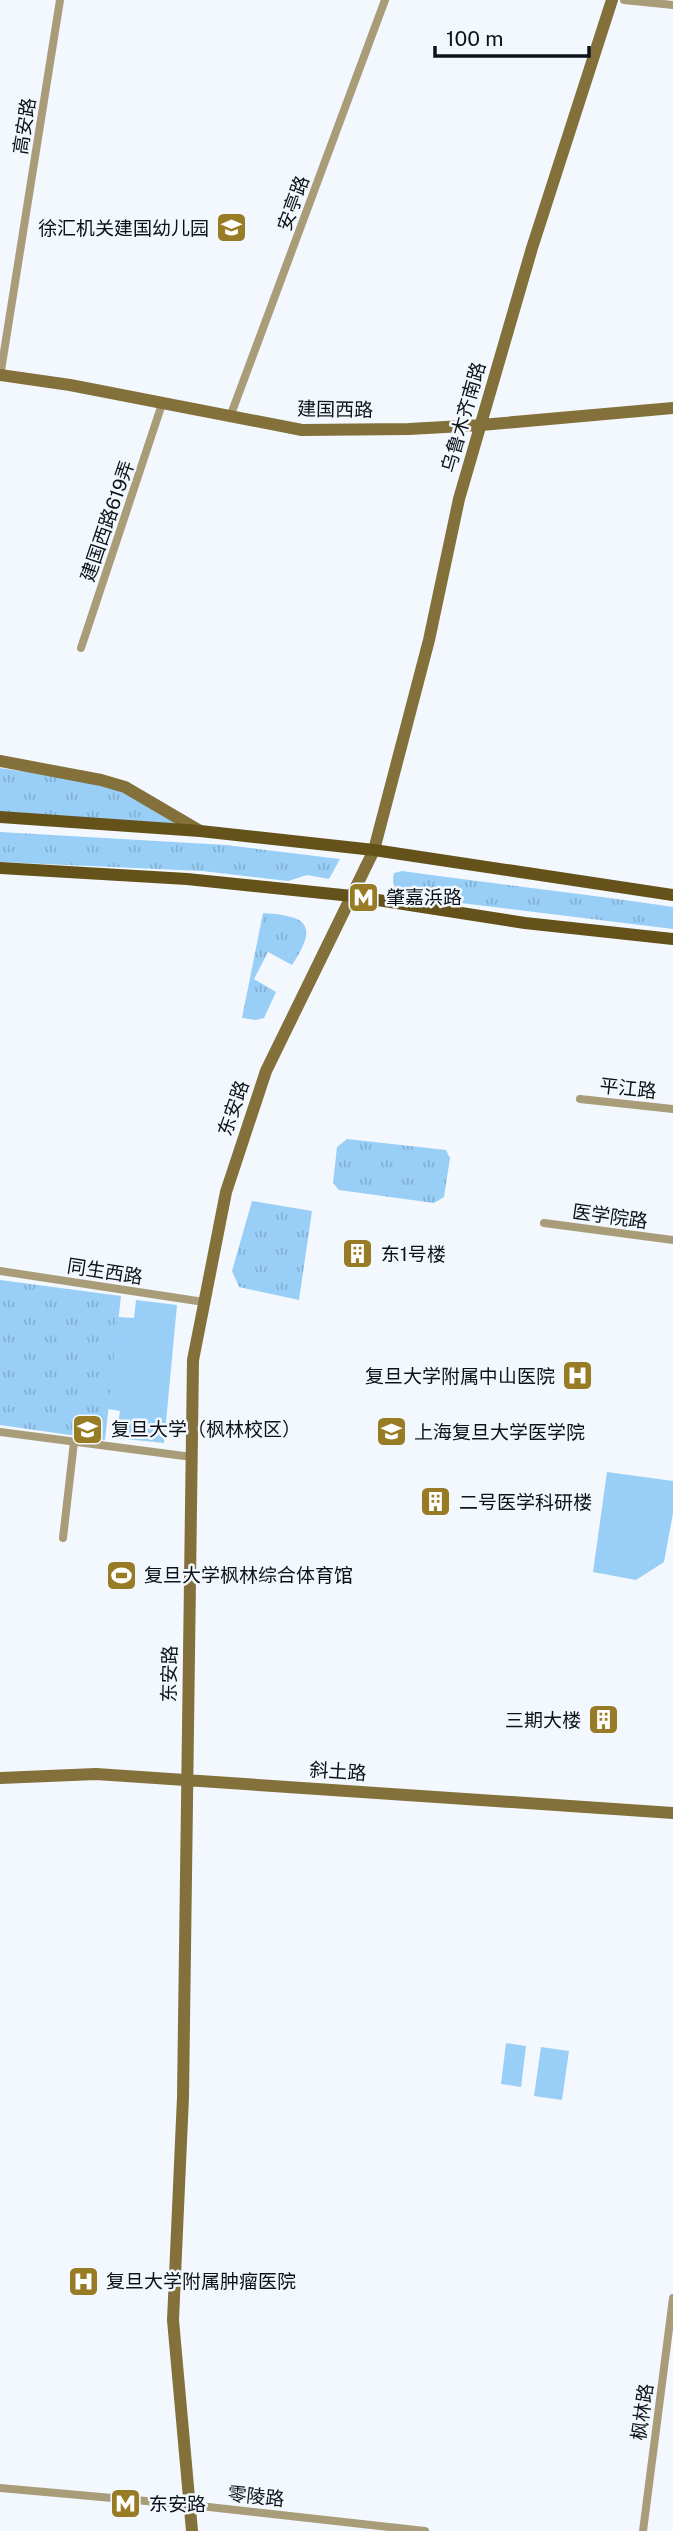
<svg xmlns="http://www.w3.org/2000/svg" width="673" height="2531" font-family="'Public Sans','Noto Sans SC',sans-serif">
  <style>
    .grass { fill: url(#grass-tufts) }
    .green { fill: #99cef7 }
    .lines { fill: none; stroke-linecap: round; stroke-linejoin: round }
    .street { stroke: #a99c79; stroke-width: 8 }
    .secondary { stroke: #83703a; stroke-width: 12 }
    .primary { stroke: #64521a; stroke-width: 12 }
    .labels { text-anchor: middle; stroke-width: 5; stroke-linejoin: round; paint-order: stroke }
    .street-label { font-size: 19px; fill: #0d1318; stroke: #f2f8fe }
    .poi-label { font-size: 19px; fill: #0d1318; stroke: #f2f8fe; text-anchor: start }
  </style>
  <defs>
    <pattern id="grass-tufts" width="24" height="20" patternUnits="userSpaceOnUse" patternTransform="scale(1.75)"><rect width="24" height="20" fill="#99cef7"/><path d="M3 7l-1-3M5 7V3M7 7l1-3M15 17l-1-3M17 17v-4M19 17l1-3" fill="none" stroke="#83b0d3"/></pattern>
  </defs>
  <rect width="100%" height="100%" fill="#f2f8fe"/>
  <path class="grass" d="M0,768C43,775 93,776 132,797C148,805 163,815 178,825L0,812Z
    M0,832L226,845L340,859L329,879L307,875L288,881L202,871L0,862Z
    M402,871C492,884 583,893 673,907V929L403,896C395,889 391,884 394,873Z
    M263,913C307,916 319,924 292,965L268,952L254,979L276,992L264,1018L256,1020L242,1018Z
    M347,1139L446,1150L450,1158L444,1197L434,1203L339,1190L333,1183L337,1147Z
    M252,1201L312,1211L299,1300L239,1287L232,1271Z
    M0,1280L121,1296L105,1440L0,1425Z"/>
  <path class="green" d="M136,1300L177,1305L164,1443L116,1438L120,1411L108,1409L118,1317L134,1318Z
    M607,1472L673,1481V1513L664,1562L636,1580L593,1572Z
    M506,2043L526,2046L521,2087L501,2084Z
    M541,2047L569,2051L562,2100L534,2096Z"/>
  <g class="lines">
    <path class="street" d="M624,0L673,5
      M0,377L60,0
      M230,417L385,0
      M81,648L162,404
      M580,1099L673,1109
      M544,1223L673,1240
      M0,1271L204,1302
      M0,1432L192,1457
      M63,1538L74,1442
      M0,2488L191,2505L425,2531
      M643,2531L673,2298"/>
    <path class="secondary" d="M0,375L70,385L302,430L409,429L481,425L673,408
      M0,761L101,780L125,787L200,831
      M0,1778L96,1774L673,1813
      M192,2531L173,2320L183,2097L193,1360L226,1192L266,1071L374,850L429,640L459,499L532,248L612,0"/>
    <path class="primary" d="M0,817L200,831L374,850L673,895
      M0,868L187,879L352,896L525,923L673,939"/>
  </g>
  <defs>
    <symbol id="school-square" viewBox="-11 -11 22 22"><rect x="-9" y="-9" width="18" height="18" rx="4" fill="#987c25" stroke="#f2f8fe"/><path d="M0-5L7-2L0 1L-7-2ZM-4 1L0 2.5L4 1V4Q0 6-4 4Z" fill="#fff"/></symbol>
    <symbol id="metro-square" viewBox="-11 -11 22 22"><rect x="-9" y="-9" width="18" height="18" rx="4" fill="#987c25" stroke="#f2f8fe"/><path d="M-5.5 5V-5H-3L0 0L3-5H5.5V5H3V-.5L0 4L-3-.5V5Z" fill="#fff"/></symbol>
    <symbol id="building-square" viewBox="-11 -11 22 22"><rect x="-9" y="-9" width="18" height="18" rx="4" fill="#987c25" stroke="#f2f8fe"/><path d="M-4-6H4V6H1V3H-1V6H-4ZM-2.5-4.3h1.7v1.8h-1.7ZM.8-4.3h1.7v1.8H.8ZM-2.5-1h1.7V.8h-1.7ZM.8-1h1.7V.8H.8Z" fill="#fff"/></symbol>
    <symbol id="hospital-square" viewBox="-11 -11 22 22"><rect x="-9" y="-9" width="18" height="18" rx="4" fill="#987c25" stroke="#f2f8fe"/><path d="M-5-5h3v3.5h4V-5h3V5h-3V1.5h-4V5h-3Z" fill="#fff"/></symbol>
    <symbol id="university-square" viewBox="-11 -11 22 22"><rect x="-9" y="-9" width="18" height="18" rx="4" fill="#987c25" stroke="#f2f8fe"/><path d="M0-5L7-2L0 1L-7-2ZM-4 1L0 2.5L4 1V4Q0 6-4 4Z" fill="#fff"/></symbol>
    <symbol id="stadium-square" viewBox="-11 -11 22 22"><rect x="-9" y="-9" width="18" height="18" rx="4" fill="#987c25" stroke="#f2f8fe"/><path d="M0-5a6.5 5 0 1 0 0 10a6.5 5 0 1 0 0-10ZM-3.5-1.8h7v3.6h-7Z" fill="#fff"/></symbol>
  </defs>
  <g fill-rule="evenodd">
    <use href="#school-square" x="214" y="210" width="35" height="35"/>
    <use href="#metro-square" x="346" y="880" width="35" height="35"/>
    <use href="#building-square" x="340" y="1236" width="35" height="35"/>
    <use href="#hospital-square" x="560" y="1358" width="35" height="35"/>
    <use href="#university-square" x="70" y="1412" width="35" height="35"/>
    <use href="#school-square" x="374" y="1414" width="35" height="35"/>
    <use href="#building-square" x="418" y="1484" width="35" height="35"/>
    <use href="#stadium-square" x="104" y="1558" width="35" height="35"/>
    <use href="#building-square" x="586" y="1702" width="35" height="35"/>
    <use href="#hospital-square" x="66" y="2264" width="35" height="35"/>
    <use href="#metro-square" x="108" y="2486" width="35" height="35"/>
  </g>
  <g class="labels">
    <g class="street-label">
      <text transform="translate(24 126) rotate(-81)" y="7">高安路</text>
      <text transform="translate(293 203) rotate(-70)" y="7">安亭路</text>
      <text transform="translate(335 409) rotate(1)" y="7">建国西路</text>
      <text transform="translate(463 417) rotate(-74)" y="7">乌鲁木齐南路</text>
      <text transform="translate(107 521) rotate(-71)" y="7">建国西路619弄</text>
      <text transform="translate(628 1088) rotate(6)" y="7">平江路</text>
      <text transform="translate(233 1108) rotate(-71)" y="7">东安路</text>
      <text transform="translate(610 1216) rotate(8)" y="7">医学院路</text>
      <text transform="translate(105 1271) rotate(9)" y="7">同生西路</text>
      <text transform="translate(169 1674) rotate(-89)" y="7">东安路</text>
      <text transform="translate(338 1771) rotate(4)" y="7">斜土路</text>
      <text transform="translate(642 2412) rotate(-82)" y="7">枫林路</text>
      <text transform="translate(256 2496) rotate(6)" y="7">零陵路</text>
    </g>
    <g class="poi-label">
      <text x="209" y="235" text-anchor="end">徐汇机关建国幼儿园</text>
      <text x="386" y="904">肇嘉浜路</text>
      <text x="381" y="1261">东1号楼</text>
      <text x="555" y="1383" text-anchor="end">复旦大学附属中山医院</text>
      <text x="111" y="1436">复旦大学（枫林校区）</text>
      <text x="414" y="1439">上海复旦大学医学院</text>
      <text x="459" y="1509">二号医学科研楼</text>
      <text x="144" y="1582">复旦大学枫林综合体育馆</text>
      <text x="581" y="1727" text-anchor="end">三期大楼</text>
      <text x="106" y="2288">复旦大学附属肿瘤医院</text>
      <text x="149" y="2511">东安路</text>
    </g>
  </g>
  <path d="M435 46v10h154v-10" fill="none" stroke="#0d1318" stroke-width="3.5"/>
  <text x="446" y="46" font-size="21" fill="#0d1318" stroke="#f2f8fe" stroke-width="5" paint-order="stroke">100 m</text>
</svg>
